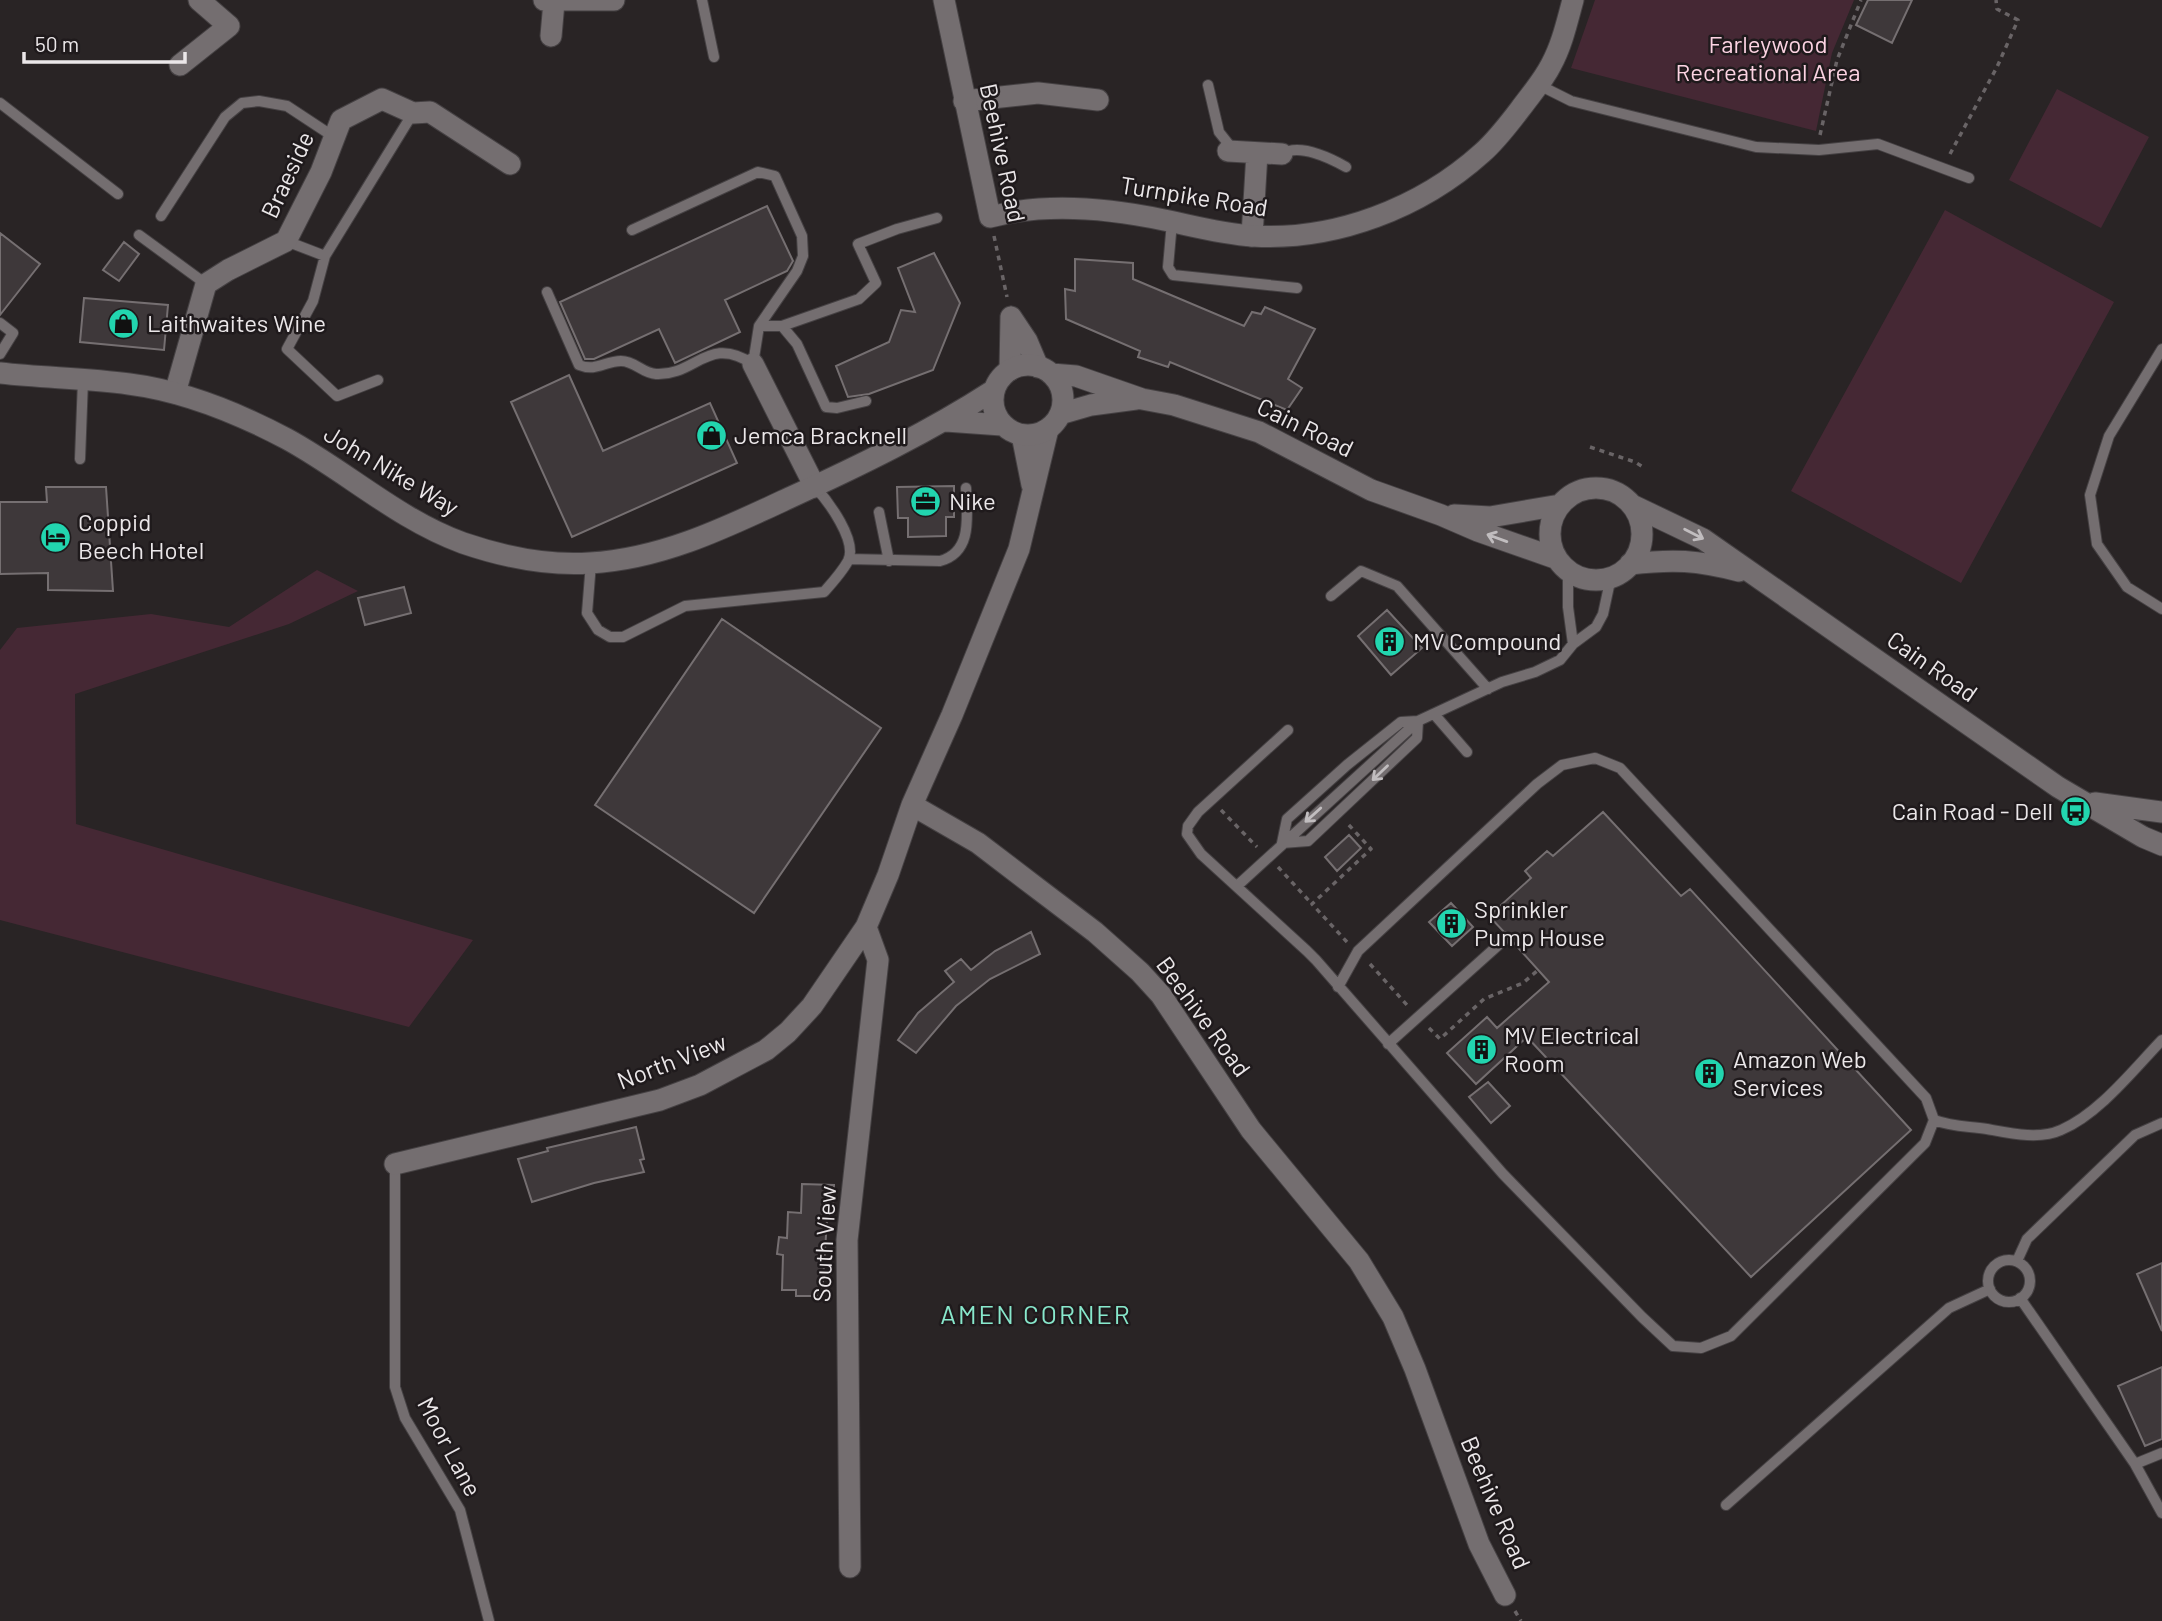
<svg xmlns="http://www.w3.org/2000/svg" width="2162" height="1621" font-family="Barlow,sans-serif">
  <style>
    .green { fill: #452834 }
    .building { fill: #3e383a; stroke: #756f71; stroke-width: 2 }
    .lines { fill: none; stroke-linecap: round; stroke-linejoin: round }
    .lane-casing { stroke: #454143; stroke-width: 12 }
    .street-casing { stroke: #454143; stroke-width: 23 }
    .secondary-casing { stroke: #454143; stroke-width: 23 }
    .path { stroke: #696466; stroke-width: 3.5; stroke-dasharray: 5 5; stroke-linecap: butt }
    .lane { stroke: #746e70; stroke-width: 10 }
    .street { stroke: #746e70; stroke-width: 21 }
    .secondary { stroke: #746e70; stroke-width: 21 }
    .oneway { stroke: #c1bdbf }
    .labels { text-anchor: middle; stroke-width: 5; stroke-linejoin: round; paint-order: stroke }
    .park-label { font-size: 24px; fill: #fcd3e2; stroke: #1f1a1c }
    .street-label { font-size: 24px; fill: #ebe7e9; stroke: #1f1a1c }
    .poi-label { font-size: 24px; fill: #ebe7e9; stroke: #1f1a1c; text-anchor: start }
    .neighbourhood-label { font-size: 26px; letter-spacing: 2px; fill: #88e8cc; stroke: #1f1a1c }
  </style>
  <rect width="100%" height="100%" fill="#292425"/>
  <path class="green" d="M1595,0H1854L1832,53L1816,131L1571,68Z
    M2057,89L2149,137L2101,228L2009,180Z
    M1945,210L2114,302L1961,583L1791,491Z
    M317,570L358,591L289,624L75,694L76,824L473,940L409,1027L0,920V650L17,628L151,614L229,627Z"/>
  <path class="building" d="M1868,0H1912L1892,43L1856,25Z
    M767,206L793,261L787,271L725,300L740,332L675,363L659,329L594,359H585L560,302Z
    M0,233L40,264L0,315Z
    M124,242L139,254L119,281L103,270Z
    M934,253L960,303L933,370L869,394L848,397L836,366L889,342L901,310L915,312L898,268Z
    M1075,259L1133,263V279L1244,326L1252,312L1261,314L1265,307L1315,329L1288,379L1302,388L1287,410L1170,362L1168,367L1138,357L1140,351L1066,319L1065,289L1075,291Z
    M84,298L168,305L164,350L80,342Z
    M569,375L603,451L710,403L737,463L572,537L511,402Z
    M954,486V517H946V536L908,537V518H898L897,487Z
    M46,487H106L113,591L48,590V573L0,574V502H47Z
    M404,587L411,613L365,625L358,598Z
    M1387,610L1422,648L1391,675L1358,636Z
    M722,619L881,728L754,913L595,805Z
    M1603,812L1681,896L1690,889L1911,1130L1751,1277L1527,1037L1476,1084L1447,1053L1487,1017L1497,1028L1549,982L1512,941L1509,934L1504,932L1489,916L1531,878L1525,871L1547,851L1553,856Z
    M1349,835L1361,848L1337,871L1325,857Z
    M1451,903L1473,927L1452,946L1429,922Z
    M1031,932L1040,954L990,979L956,1006L916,1053L898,1040L918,1013L954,982L945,971L961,959L971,970L995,951Z
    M1488,1082L1510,1106L1491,1123L1469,1097Z
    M636,1127L644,1159L640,1160L644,1172L594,1183L532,1202L518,1159L548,1151L547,1148Z
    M802,1184L834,1185L833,1205H828L822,1296H796V1290H782L783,1255L777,1254L779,1237L787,1238L788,1212L801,1213Z
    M2162,1263V1331L2137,1274Z
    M2162,1367V1439L2145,1446L2118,1386Z"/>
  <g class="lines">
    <defs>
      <path id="lane" d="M702,0L714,57
        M1208,85L1219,132L1234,151
        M1539,85L1571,101L1756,147L1819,150L1878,144L1969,178
        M0,103L118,194
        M1282,154C1299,143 1330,158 1346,167
        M161,216L225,117L242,103L259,101L287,106L334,137
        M1172,222L1168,267L1173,275L1297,288
        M139,235L206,284
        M286,241L325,256L413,113
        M325,256L313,301L287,349L337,396L378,380
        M547,292L579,365C596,372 605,361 621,361C635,361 642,373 656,374C696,376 708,334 753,364L759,326L797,271L803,256L802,236L775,176L758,172L632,230
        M0,323L13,333L0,354
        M759,326H782L859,299L876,283L858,244L897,229L937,218
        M782,326L797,344L826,407L837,408L866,401
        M2162,349L2109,436L2090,495L2097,544L2127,587L2162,609
        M80,459L83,380
        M879,512L889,561
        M849,559L940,561C973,552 967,516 966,488
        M591,563L587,613L598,630L610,637H623L685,606L824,592C832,583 842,572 848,561C858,541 828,501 815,487
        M1568,570V607L1573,644
        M1331,596L1361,571L1397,586L1488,689
        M1434,714L1467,752
        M1288,730L1198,812L1188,826L1187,834L1201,854L1307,951L1316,960L1503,1174L1642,1317L1673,1346L1701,1348L1731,1336L1925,1143L1934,1120L1926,1098L1620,768L1595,758L1562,765L1537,784L1358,951L1338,987
        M1282,843L1308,841L1417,738L1418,721
        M1282,843L1287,819L1347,765L1401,722L1418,721
        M1237,886L1418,721L1502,682L1535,672L1560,660L1573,644L1596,627L1603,614L1611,577
        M1388,1044L1504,940
        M1934,1120C1953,1127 1967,1126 1987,1129C2009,1133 2039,1140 2061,1130C2099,1114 2134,1069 2162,1040
        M395,1164V1387L405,1418L460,1510L489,1621
        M1988 1281a21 21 0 1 1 42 0a21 21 0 1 1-42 0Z
        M2017,1261L2027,1239L2135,1135L2162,1123
        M2020,1298L2135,1464L2162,1513
        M2135,1464L2162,1453
        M1726,1505L1949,1308L1990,1289"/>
      <path id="street" d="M544,0H614
        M551,36L554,2
        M180,65L229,26L199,0
        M964,101L1038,93L1098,100
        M1228,151L1282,154
        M1252,236L1257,153
        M1011,317L1027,341L1038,367
        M753,364L815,487
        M1010,370L1011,317
        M175,393L206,284L228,270L286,241L321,172L341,120L382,99L413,113L430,112L510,164
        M1022,435L1032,485
        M912,805L978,843L1037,888L1095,932L1140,972L1161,995L1251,1130L1359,1261L1393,1317L1415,1369L1479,1544L1505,1595
        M395,1164L660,1100L700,1085L766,1050L788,1032L812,1006L866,927L888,875L912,805L952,715L1019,549L1048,429
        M850,1567L847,1240L878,960L866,927"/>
      <path id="secondary" d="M944,0L990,217C1046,202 1107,208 1164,220C1193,226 1222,234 1253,236C1335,241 1421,208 1482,153C1498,139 1511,121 1524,104C1533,92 1544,79 1551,65C1562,45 1567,22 1573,0
        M993 400a35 35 0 1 1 70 0a35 35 0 1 1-70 0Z
        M0,373C43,378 86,378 129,384C184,391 238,413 287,439C346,471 399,520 463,543C504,557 547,566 590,563C661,559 725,528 789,498C859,466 929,432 994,390
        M1051,374L1076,376L1142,399L1174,405L1259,432L1371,490L1441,515L1478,531L1555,558
        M1060,414L1091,405L1136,399
        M946,421L1002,425
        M1550 534a46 46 0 1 1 92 0a46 46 0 1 1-92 0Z
        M1632,505L1703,539L2058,787L2143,837L2162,845
        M1454,515L1490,517L1560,505
        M1630,564C1673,559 1697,560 1739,571
        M2095,803L2162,812"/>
    </defs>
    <use href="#lane" class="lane-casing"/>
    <use href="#street" class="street-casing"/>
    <use href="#secondary" class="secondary-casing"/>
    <path class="path" d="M1820,135L1837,60L1861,0
      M1950,154L1997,67L2018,20L1997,9L1996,0
      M994,236L1007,297
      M1590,447L1635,462L1643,467
      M1543,649L1556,634
      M1221,810L1257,847
      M1278,867L1312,904
      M1347,942L1312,904L1371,849L1347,823
      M1370,964L1407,1005
      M1429,1028L1440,1039L1484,999L1523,983L1538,970
      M1515,1611L1521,1621"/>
    <use href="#lane" class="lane"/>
    <use href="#street" class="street"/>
    <use href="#secondary" class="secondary"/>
  </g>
  <defs><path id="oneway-shaft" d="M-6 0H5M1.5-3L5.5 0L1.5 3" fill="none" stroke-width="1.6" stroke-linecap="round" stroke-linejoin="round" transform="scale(1.75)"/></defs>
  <g class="oneway">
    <use href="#oneway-shaft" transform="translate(1694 534) rotate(27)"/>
    <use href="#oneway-shaft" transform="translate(1497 538) rotate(-160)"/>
    <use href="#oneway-shaft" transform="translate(1380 773) rotate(136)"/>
    <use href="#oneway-shaft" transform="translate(1313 815) rotate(138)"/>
  </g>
  <defs>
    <symbol id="shop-disc" viewBox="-11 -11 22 22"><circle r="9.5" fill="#22d5af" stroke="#1f1a1c"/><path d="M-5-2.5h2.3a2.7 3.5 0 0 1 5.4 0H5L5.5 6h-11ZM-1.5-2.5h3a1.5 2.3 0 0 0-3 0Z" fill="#111"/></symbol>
    <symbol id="office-disc" viewBox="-11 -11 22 22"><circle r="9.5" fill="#22d5af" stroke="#1f1a1c"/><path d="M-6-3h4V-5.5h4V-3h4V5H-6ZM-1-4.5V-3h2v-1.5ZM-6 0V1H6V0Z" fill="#111"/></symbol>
    <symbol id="hotel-disc" viewBox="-11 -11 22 22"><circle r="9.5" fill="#22d5af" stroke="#1f1a1c"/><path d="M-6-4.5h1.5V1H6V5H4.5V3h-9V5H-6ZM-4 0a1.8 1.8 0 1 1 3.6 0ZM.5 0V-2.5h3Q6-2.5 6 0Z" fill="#111"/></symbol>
    <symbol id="building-disc" viewBox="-11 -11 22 22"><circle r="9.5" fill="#22d5af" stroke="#1f1a1c"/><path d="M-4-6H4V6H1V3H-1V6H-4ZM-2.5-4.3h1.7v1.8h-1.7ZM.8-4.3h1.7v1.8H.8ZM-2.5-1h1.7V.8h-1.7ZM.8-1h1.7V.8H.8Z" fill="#111"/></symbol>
    <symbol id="bus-disc" viewBox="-11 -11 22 22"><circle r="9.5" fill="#22d5af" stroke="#1f1a1c"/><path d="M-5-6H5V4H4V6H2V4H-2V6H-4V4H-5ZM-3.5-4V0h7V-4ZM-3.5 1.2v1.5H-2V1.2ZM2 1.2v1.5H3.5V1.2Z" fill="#111"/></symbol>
  </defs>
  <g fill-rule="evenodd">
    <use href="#shop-disc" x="106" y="306" width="35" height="35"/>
    <use href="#shop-disc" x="694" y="418" width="35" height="35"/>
    <use href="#office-disc" x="908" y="484" width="35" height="35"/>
    <use href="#hotel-disc" x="38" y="520" width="35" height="35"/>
    <use href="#building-disc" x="1372" y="624" width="35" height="35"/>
    <use href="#bus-disc" x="2058" y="794" width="35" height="35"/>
    <use href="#building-disc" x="1434" y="906" width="35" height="35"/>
    <use href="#building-disc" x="1464" y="1032" width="35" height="35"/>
    <use href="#building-disc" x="1692" y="1056" width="35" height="35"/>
  </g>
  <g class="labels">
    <g class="park-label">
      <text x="1768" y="53">Farleywood<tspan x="1768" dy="28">Recreational Area</tspan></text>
    </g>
    <g class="street-label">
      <text transform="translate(1002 153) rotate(78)" y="8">Beehive Road</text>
      <text transform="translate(288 175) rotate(-65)" y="8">Braeside</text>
      <text transform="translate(1194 197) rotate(9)" y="8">Turnpike Road</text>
      <text transform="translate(1305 428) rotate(26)" y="8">Cain Road</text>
      <text transform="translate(391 471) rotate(31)" y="8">John Nike Way</text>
      <text transform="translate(1932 667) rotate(35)" y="8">Cain Road</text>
      <text transform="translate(1203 1017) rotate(54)" y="8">Beehive Road</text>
      <text transform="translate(672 1062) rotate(-21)" y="8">North View</text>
      <text transform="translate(825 1244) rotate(-87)" y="8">South View</text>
      <text transform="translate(449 1447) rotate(62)" y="8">Moor Lane</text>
      <text transform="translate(1495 1503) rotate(67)" y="8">Beehive Road</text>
    </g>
    <g class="poi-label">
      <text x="147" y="332">Laithwaites Wine</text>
      <text x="734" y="444">Jemca Bracknell</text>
      <text x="949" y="510">Nike</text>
      <text x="78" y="531">Coppid<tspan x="78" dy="28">Beech Hotel</tspan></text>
      <text x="1413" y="650">MV Compound</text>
      <text x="2053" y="820" text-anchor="end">Cain Road - Dell</text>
      <text x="1474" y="918">Sprinkler<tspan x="1474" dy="28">Pump House</tspan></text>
      <text x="1504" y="1044">MV Electrical<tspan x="1504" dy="28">Room</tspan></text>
      <text x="1733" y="1068">Amazon Web<tspan x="1733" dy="28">Services</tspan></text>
    </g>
    <g class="neighbourhood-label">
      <text x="1036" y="1324">AMEN CORNER</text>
    </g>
  </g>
  <path d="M24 52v10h161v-10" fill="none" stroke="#ebe7e9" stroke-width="3.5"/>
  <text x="35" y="52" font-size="21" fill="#ebe7e9" stroke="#1f1a1c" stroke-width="5" paint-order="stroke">50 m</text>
</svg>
